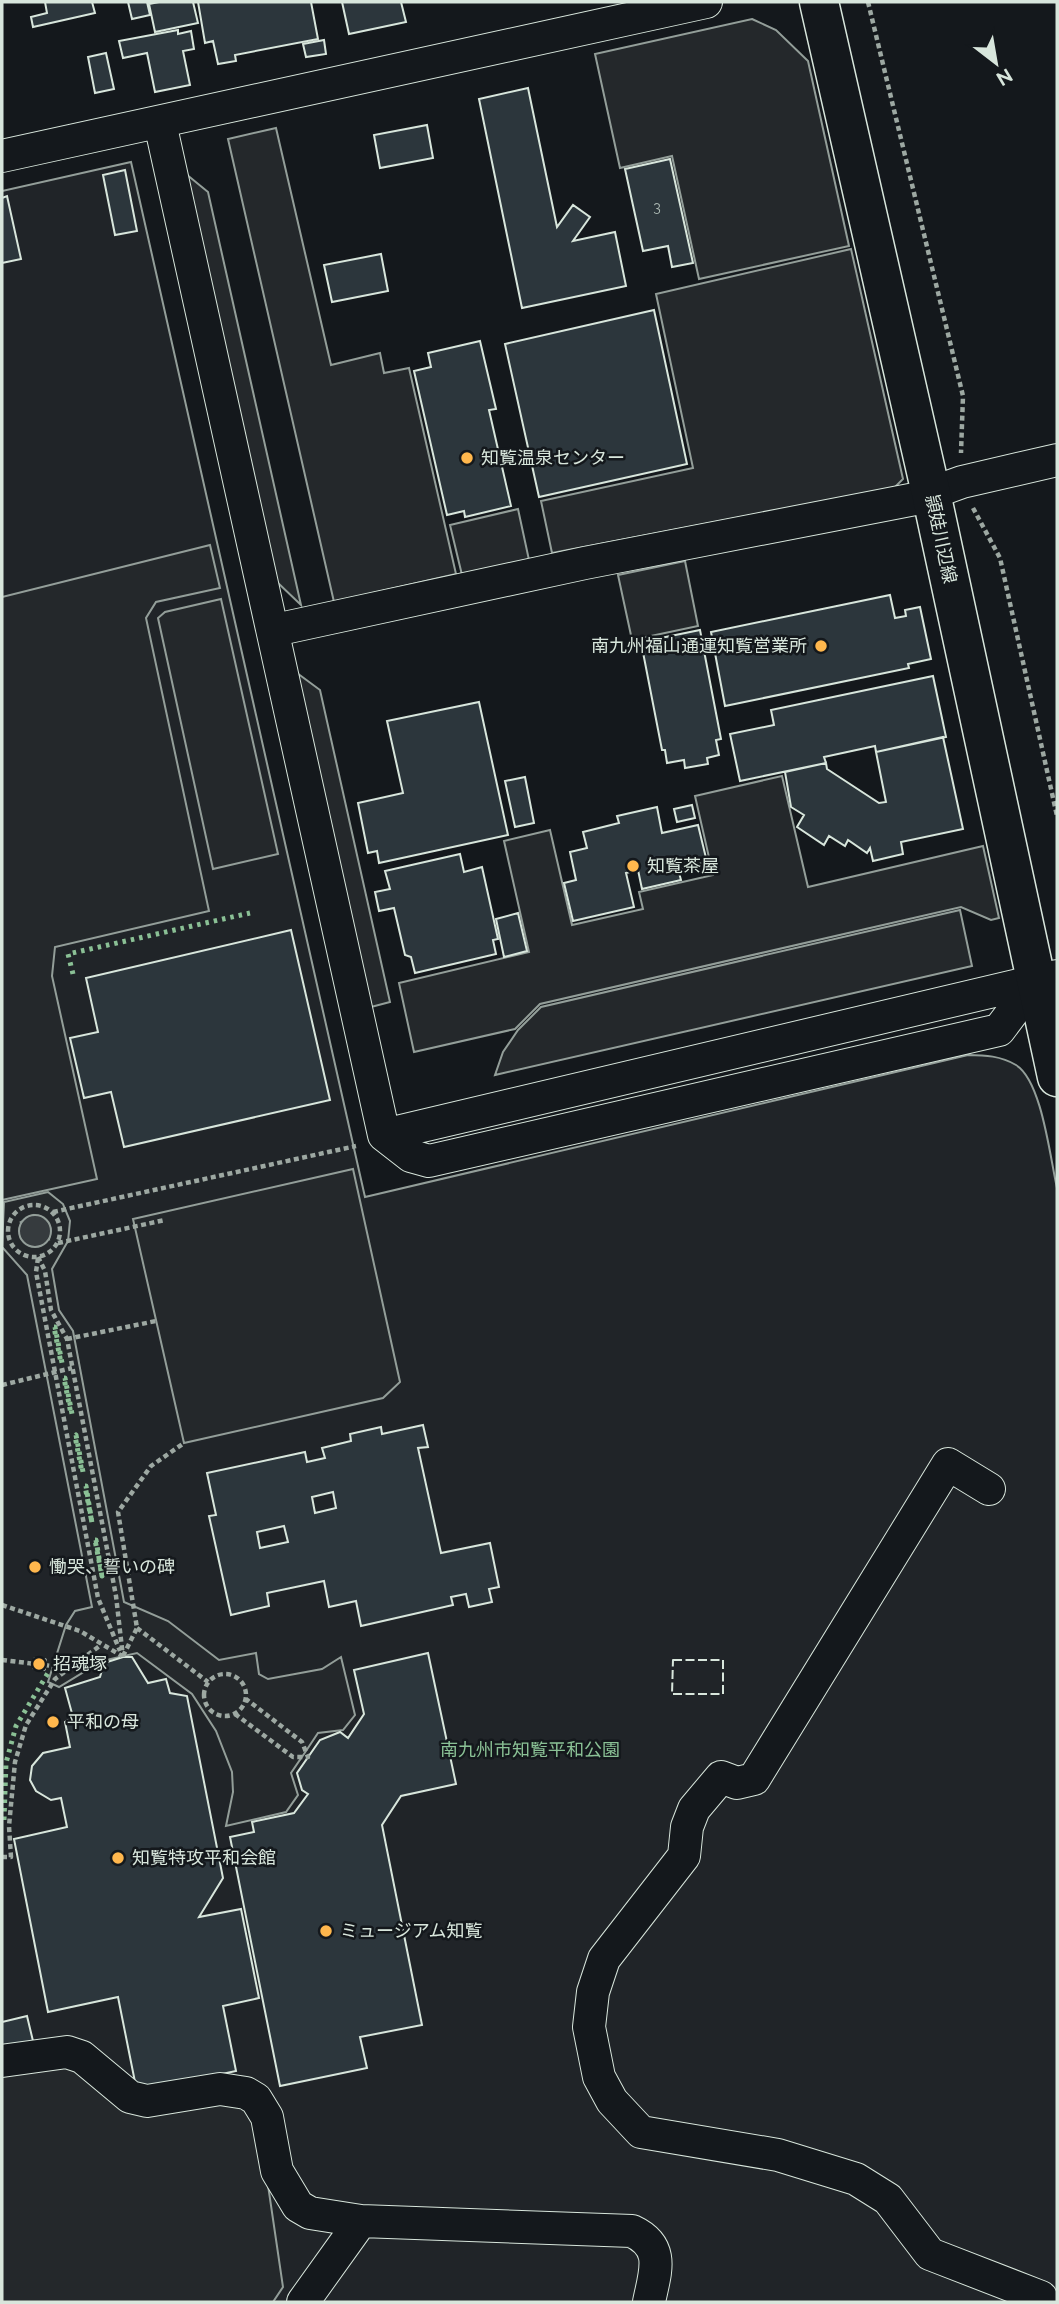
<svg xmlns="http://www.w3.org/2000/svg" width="1059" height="2304" font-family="Raleway,'Noto Sans JP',sans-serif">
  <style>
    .green { fill: #202428; stroke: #939e99; stroke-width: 2 }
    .parking { fill: #24282b; stroke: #939e99; stroke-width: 2; fill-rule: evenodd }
    .water { fill: #363b3e; stroke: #939e99; stroke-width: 2 }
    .building { fill: #2c363c; stroke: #d8e6dc; stroke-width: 2; fill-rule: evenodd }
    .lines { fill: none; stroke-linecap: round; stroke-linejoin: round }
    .minor-casing { stroke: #d8e6dc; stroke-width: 34 }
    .major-casing { stroke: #d8e6dc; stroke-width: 41 }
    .path { stroke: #9da8a2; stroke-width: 4.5; stroke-dasharray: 5 3.5; stroke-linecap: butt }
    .minor { stroke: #14181c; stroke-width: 32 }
    .major { stroke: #14181c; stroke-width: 38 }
    .hedge { stroke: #8ac095; stroke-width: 5; stroke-dasharray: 3.5 5; stroke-linecap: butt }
    .fence { stroke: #d8e6dc; stroke-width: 2; stroke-dasharray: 9 3.5; stroke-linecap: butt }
    .wall { stroke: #d8e6dc; stroke-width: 3.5 }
    .poi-dot { fill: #ffb74d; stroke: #14181c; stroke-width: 2.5 }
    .labels { text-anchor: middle; stroke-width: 5; stroke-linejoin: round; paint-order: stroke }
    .number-label { font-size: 14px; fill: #adbab4 }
    .poi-label { font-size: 18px; fill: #d8e6dc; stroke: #14181c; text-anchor: start }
    .street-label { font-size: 18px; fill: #d8e6dc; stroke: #14181c }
    .park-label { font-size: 18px; fill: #8ac095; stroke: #14181c }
  </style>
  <rect width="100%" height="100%" fill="#14181c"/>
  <path class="green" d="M131,162L365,1197L968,1055C985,1055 1001,1056 1016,1065C1042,1081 1050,1158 1057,1188V2302H2V191Z"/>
  <path class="parking" d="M752,19L776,30L808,61L849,246L699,279L672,156L620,168L595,54Z
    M276,128L331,365L380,353L384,373L409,368L456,574L334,602L228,139Z
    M186,174L208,192L301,605L277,582Z
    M851,249L903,479L894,488L552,553L541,501L693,468L656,294Z
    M518,509L529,560L462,575L450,525Z
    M210,545L220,588L156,602L146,618L209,911L55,947L52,976L97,1179L2,1200V597Z
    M685,561L698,626L632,640L618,575Z
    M221,599L278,854L213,869L158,618L165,612Z
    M297,673L320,690L390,1002L371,1007Z
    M782,776L808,887L983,846L999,918L991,920L961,907L540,1004L515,1029L414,1052L399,983L529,952L504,841L550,830L572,925L643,909L639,892L713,875L695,796Z
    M960,910L972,966L495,1075L503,1052L518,1030L541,1007Z
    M353,1169L400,1382L383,1398L184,1443L133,1219Z
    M48,1192L63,1204L70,1221L68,1241L52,1269L59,1310L73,1331L124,1602L168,1621L219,1660L256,1653L259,1674L268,1679L322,1669L341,1657L355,1715L343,1730L318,1733L306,1751L291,1773L298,1795L286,1812L226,1826L233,1792L232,1772L216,1731L192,1694L137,1653L102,1661L59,1687L48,1682L66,1625L75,1611L92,1607L27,1275L2,1247L4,1202ZM34,1215L48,1223L49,1239L21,1222Z
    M71,2062L100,2089L231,2098L259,2124L283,2287L273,2302H2V2074Z"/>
  <path class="water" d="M19 1231a16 16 0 1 1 32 0a16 16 0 1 1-32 0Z"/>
  <path class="building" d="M45,2H92L95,13L33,27L31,17L47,13Z
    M128,2H150H147L150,15L132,19Z
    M159,2H193L198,23L155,32L149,4Z
    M198,2H311L318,39L235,55L236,61L218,64L213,41L205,43Z
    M342,2H401L406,22L349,34Z
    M178,30V34L191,31L194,49L183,51L190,85L155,92L147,53L123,58L119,41Z
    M324,40L326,54L306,57L303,44Z
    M106,53L114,89L95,93L88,57Z
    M528,88L557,227L573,205L590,217L573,241L615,232L626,286L522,308L479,99Z
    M427,125L433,158L380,168L374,135Z
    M670,159L693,263L672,267L668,246L643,251L625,169Z
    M125,170L137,231L115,235L103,175Z
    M7,196L21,259L2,263V198Z
    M381,254L388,291L332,302L324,265Z
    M654,310L687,464L539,497L505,344Z
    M480,341L496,409L489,410L511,506L465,517L464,511L447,515L414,371L431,367L428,353Z
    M890,595L895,618L906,616L905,610L920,607L931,659L908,664L909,668L725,706L711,632Z
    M700,630L721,739L716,740L719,755L707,758L708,764L685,768L684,760L667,763L665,750H662L641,642Z
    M933,676L946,737L876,752L875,746L824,757L826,763L740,781L730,734L774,725L771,710Z
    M479,702L508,835L379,863L377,851L368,853L358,803L403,793L387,721Z
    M943,737L963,829L901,842L903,854L873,861L870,848L867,853L848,840L845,846L829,836L824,845L797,827L804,815L791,807L785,772L826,763L827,769L879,803L886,802L876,752Z
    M525,777L534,823L515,827L505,781Z
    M692,805L695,818L677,822L674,809Z
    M657,807L662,833L698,825L707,862L678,869L681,880L642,889L638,870L626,873L634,907L573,921L564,883L576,880L570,852L587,848L583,832L619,823L617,816Z
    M460,854L464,872L482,867L498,939L493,940L496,954L415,973L411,957L405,955L394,908L379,911L375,892L390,889L385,871Z
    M518,913L527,951L504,957L496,919Z
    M291,930L330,1100L124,1147L111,1092L84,1098L70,1038L98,1032L86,978Z
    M423,1425L428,1447L418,1448L441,1553L490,1543L499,1587L489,1589L492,1602L469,1607L466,1594L451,1597L453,1605L361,1626L356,1601L329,1607L324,1581L267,1593L269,1606L231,1615L209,1516L216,1515L207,1473L305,1452L307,1462L325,1458L322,1448L351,1441L350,1434L381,1427L382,1434ZM333,1492L336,1508L315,1513L312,1497ZM284,1526L288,1542L260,1548L257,1532Z
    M428,1653L456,1784L401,1796L382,1825L422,2025L360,2037L367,2068L280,2086L230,1837L254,1832L252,1822L294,1813L308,1794L302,1790L297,1773L320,1740L340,1732L348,1738L364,1714L354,1670Z
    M123,1657H132L148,1683L166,1679L170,1693L187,1696L223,1878L199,1917L241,1909L259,1998L223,2006L236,2071L137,2092L118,1997L48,2012L14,1839L67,1827L61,1798L51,1800L36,1791L30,1780L32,1766L43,1753L70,1747L65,1722L73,1717L65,1688L100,1677L104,1663Z
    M27,2016L33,2041L2,2048V2022Z"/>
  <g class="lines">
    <defs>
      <path id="minor" d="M160,123L384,1135L411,1156L429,1161L999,1030L1036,981
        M2,156L706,2
        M275,630L585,563L915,499L962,482L1057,460
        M384,1135L1057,976
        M989,1489L948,1464L754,1779L737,1783L721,1777L694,1809L687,1827L684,1856L604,1959L593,1992L589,2027L599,2077L612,2101L641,2132L778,2155L856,2179L888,2199L930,2254L1041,2297
        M2,2061L67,2052L82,2057L130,2097L147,2101L220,2089L246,2093L256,2099L267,2117L277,2171L298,2206L310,2213L361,2221L632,2231C666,2247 655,2272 649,2302
        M303,2302L361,2221"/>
      <path id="major" d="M819,2L931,493L1057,1077"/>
    </defs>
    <use href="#minor" class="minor-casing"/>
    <use href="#major" class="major-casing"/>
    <path class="path" d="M868,2L963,396L961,453
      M973,508L1000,558L1057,816
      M8 1231a26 26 0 1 1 52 0a26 26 0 1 1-52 0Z
      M53,1212L356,1146
      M58,1243L165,1220
      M38,1257L45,1271L51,1310L67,1339L116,1596L123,1657
      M38,1258L36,1272L98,1598L120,1651
      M67,1339L156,1321
      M2,1385L72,1368
      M2,1605L80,1631L122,1656
      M137,1628L208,1682
      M123,1656L137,1628L118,1512L151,1466L184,1443
      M2,1660L69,1668
      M204 1695a21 21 0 1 1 42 0a21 21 0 1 1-42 0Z
      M235,1714L293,1757H308L302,1742L246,1699
      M2,1857H11L9,1826L15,1762L26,1725L55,1679L101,1645"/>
    <use href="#minor" class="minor"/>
    <use href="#major" class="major"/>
    <path class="hedge" d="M73,974L68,954L250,913
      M54,1327H55L62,1363H61Z
      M64,1378H65L72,1414H71Z
      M76,1435L83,1472H82L75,1436Z
      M85,1486H86L92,1523Z
      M95,1540H96L102,1576Z
      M4,1820L6,1763L16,1726L48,1673"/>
    <path class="fence" d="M673,1660H723V1694H672Z"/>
    <path class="wall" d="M35,1659L45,1660L44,1669L34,1668Z"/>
  </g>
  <g class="poi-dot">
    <circle cx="467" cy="458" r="7"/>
    <circle cx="821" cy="646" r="7"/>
    <circle cx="633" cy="866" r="7"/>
    <circle cx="35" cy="1567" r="7"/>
    <circle cx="39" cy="1664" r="7"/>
    <circle cx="53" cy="1722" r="7"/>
    <circle cx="118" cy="1858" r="7"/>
    <circle cx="326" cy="1931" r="7"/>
  </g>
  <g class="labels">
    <g class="number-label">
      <text x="657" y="212">3</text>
    </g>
    <g class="poi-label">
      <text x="481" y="464">知覧温泉センター</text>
      <text x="807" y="652" text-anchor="end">南九州福山通運知覧営業所</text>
      <text x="647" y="872">知覧茶屋</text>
      <text x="49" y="1573">慟哭、誓いの碑</text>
      <text x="53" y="1670">招魂塚</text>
      <text x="67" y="1728">平和の母</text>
      <text x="132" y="1864">知覧特攻平和会館</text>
      <text x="340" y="1937">ミュージアム知覧</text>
    </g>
    <g class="street-label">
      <text transform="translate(941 539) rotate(78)" y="6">頴娃川辺線</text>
    </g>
    <g class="park-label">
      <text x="530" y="1756">南九州市知覧平和公園</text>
    </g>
  </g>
  <rect width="1059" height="2304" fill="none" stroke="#d8e6dc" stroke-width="7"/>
  <g transform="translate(996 63) rotate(149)" stroke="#14181c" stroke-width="5" paint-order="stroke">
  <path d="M0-5L12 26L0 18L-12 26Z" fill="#d8e6dc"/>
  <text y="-10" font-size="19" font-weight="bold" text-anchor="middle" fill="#d8e6dc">N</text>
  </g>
</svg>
